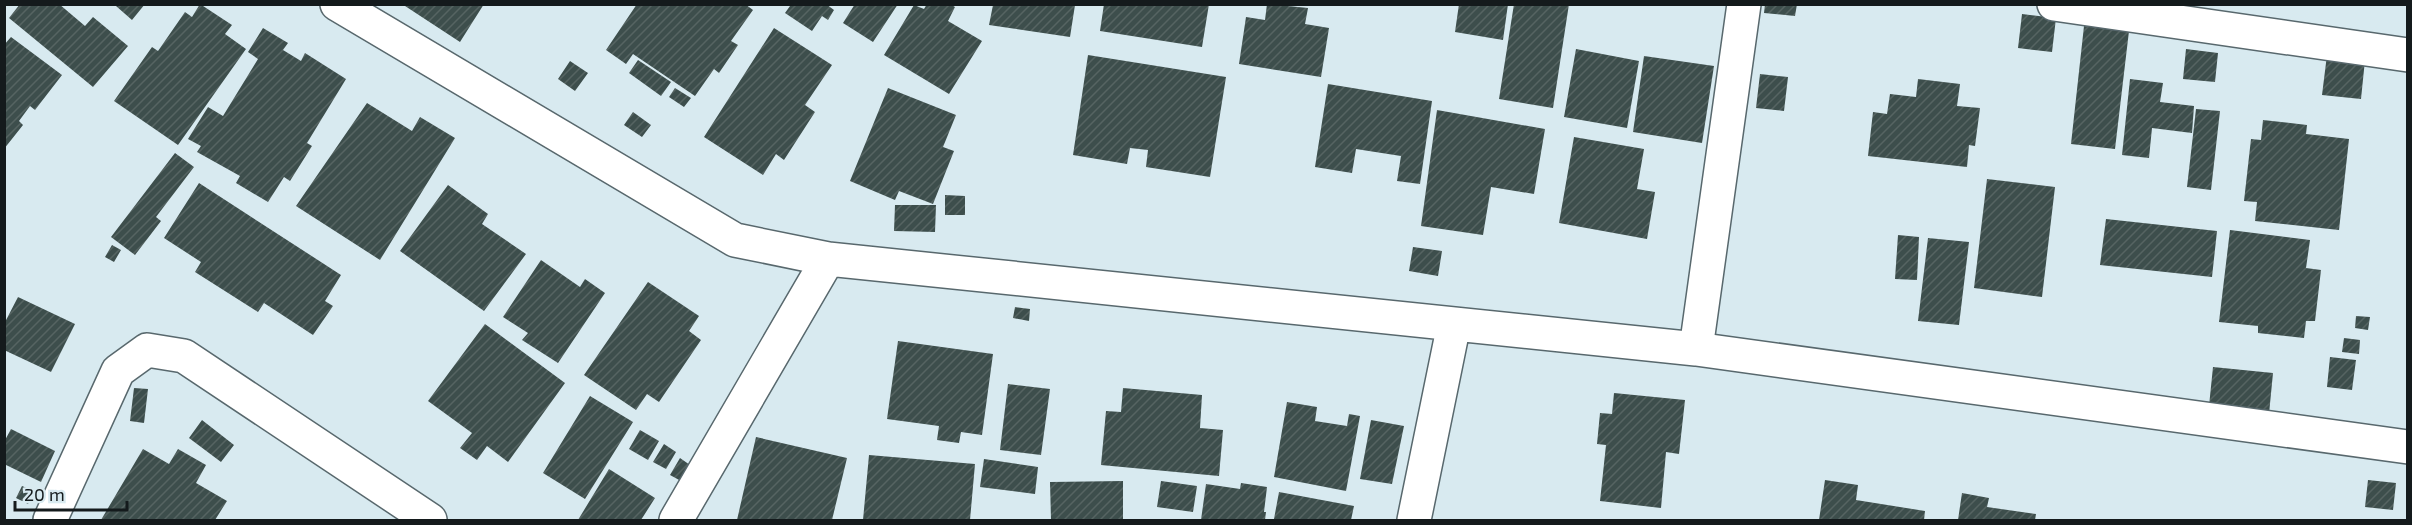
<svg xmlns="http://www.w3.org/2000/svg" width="2412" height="525" font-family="'Exo 2',sans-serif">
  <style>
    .building { fill: url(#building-hatch) }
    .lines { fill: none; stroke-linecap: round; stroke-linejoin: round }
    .minor-casing { stroke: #58686d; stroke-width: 36 }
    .minor { stroke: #fff; stroke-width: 33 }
  </style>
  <defs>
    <pattern id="building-hatch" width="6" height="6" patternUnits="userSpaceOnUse" patternTransform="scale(1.5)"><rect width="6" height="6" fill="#3d4e4c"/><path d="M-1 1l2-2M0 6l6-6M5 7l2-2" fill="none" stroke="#566462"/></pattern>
  </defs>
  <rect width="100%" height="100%" fill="#d8eaf0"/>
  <path class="building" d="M20,4H59L85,26L93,17L128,46L93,87L9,18Z
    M117,4H145L132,20L116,6Z
    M200,4L232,25L225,34L246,49L178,145L114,101L152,47L158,51L185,12L192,17Z
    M402,4H484L460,42Z
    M637,4H745L753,10L731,41L738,45L719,73L714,69L695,96L633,54L626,64L606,50Z
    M788,4H826L834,10L828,20L822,16L812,31L785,13L790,6Z
    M855,4H898L873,42L843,23Z
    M927,4H950L955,7L948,21L982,41L949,94L884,55L914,5L924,9Z
    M1104,4H1209L1202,47L1100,31Z
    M1267,4L1308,8L1305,24L1329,28L1321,77L1239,64L1246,17L1265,20Z
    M1459,4H1508L1503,40L1455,32Z
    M1514,4H1569L1553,108L1499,99Z
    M1765,4H1797L1795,16L1764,13Z
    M993,5H1075L1070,37L989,25Z
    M2022,14L2056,18L2052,52L2018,48Z
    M2084,26L2129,31L2115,149L2071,144Z
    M263,28L288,43L283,50L301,61L305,53L346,79L307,143L312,146L290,181L284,177L268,202L236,183L240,176L197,152L201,146L188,139L208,107L223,116L258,59L248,52Z
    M774,28L832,65L805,105L815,112L784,160L776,154L763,175L704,137Z
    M11,37L62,75L35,110L30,106L19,121L23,125L4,149V45Z
    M1576,49L1639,61L1627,128L1564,117Z
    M2186,49L2218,53L2215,82L2183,79Z
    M1088,55L1226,77L1210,177L1146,167L1148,150L1130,148L1127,164L1073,155Z
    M2327,55L2365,60L2361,99L2322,95Z
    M1644,56L1714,66L1702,143L1633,132Z
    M638,60L671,82L661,96L629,73Z
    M570,61L588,73L575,91L558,79Z
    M1760,74L1788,77L1784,111L1756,108Z
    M1918,79L1960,84L1957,106L1980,108L1975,146L1969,145L1967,167L1868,156L1873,112L1887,114L1890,94L1916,97Z
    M2130,79L2163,83L2160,102L2194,106L2192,133L2152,128L2149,158L2122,155Z
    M1328,84L1432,101L1420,184L1397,181L1401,156L1356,149L1352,173L1315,167Z
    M675,88L691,98L684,107L669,97Z
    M888,88L956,115L943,147L954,151L933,204L899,191L895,200L850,181Z
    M367,103L412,131L420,117L455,138L380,260L296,206Z
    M2196,109L2220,111L2211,190L2187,187Z
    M1437,110L1545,129L1534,194L1491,187L1483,235L1421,226Z
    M633,112L651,125L642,137L624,125Z
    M2263,120L2307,125L2306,134L2349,139L2339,230L2255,221L2257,202L2244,201L2251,139L2261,140Z
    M1574,137L1644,149L1637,189L1655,192L1647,239L1559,223Z
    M175,153L194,167L156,217L161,221L135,255L111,237Z
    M1987,179L2055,187L2042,297L1974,288Z
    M199,183L341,275L325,301L333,306L313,335L264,303L258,312L195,272L201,262L164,238Z
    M448,185L488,214L482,224L526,254L484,311L400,251Z
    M945,195L965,196V215H945Z
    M895,205H936L935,232L894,231Z
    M2106,219L2217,231L2212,277L2100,265Z
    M2230,230L2310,240L2306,268L2321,270L2315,321H2306L2304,338L2258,333V326L2219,322Z
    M1898,235L1919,237L1917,280L1895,279Z
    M1928,238L1969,242L1959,325L1918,321Z
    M112,245L121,250L114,262L105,257Z
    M1413,247L1442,251L1438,276L1409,271Z
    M541,260L580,287L585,279L605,293L558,363L522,340L528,333L503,317Z
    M648,282L699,316L689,331L701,340L659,402L647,394L636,410L584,375Z
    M18,297L75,324L51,372L4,350V324Z
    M1015,307L1030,309L1029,321L1013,318Z
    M2356,316L2370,317L2368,330L2355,328Z
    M485,324L565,383L508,462L487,446L477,460L460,448L472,433L428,401Z
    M2344,338L2360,340L2359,354L2342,352Z
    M898,341L993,354L982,435L961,432L959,443L937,440L939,426L887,419Z
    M2330,357L2356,360L2352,390L2327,387Z
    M2213,367L2273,373L2269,414L2209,406Z
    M1008,384L1050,389L1041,455L1000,450Z
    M134,388L148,389L144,423L130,421Z
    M1123,388L1202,395L1200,428L1223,430L1219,476L1101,465L1106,411L1121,412Z
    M1614,393L1685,400L1679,454L1666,452L1661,508L1600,501L1606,445L1597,444L1600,413L1612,414Z
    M590,396L633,422L585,499L543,473Z
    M1287,402L1317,407L1315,421L1347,426L1349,414L1360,416L1346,491L1274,477Z
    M202,420L234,445L221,462L189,438Z
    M1371,420L1404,426L1392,484L1360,479Z
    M11,429L55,451L41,482L4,464V442Z
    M640,430L659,441L648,460L629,449Z
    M756,437L847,458L832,520H737Z
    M664,444L676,452L666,469L653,462Z
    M143,449L169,464L178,449L206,465L196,483L227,501L215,520H101Z
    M869,455L975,464L970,520H863Z
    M680,458L690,465L681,481L670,475Z
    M984,459L1038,467L1035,494L980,487Z
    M609,469L655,498L641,520H578Z
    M1825,480L1858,485L1856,500L1925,511L1924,520H1819Z
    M2368,480L2396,483L2393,510L2365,507Z
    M1123,481V520H1051L1050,482Z
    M1161,481L1197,486L1193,512L1157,507Z
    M1241,483L1267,487L1264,512H1266L1265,520H1201L1206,484L1240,489Z
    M22,486L34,491L28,504L16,498Z
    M1279,492L1354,506L1351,520L1274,519Z
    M1962,493L1989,498L1987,507L2036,514L2035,520H1958Z"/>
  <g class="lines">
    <defs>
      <path id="minor" d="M337,4L735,240L828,259L1696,349L2408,447
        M2054,4L2408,55
        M1696,349L1744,4
        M50,520L118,371L147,350L184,356L430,520
        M676,520L828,259
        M1414,520L1454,324"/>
    </defs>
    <use href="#minor" class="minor-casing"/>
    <use href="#minor" class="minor"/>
  </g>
  <rect width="2412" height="525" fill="none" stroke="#141a1c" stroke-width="12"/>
  <path d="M15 501v9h112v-9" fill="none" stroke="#141a1c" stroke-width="3"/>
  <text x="24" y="501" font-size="18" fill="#141a1c" stroke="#d8eaf0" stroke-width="4.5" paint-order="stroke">20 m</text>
</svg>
